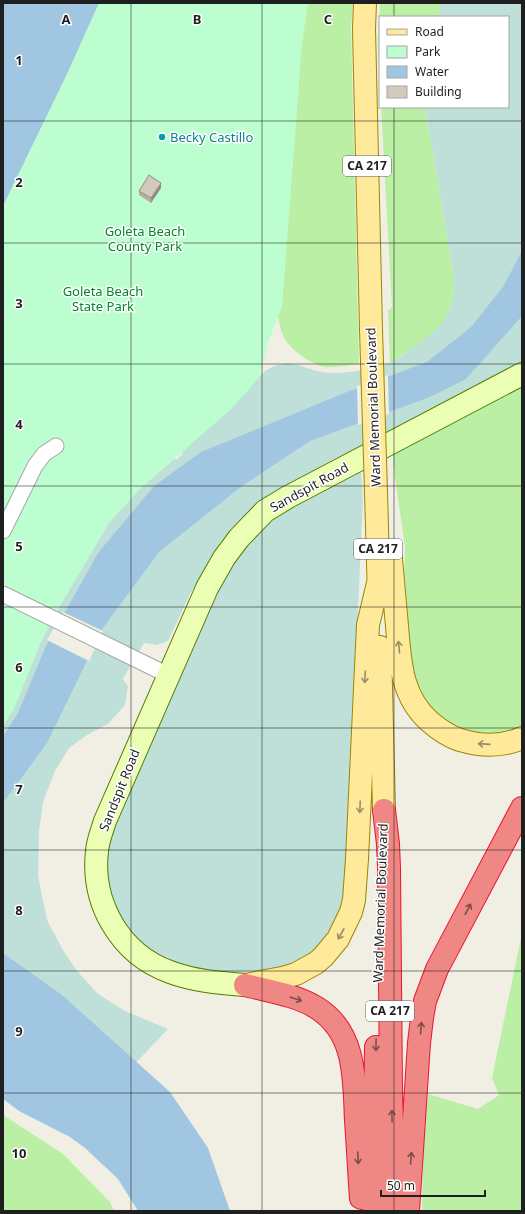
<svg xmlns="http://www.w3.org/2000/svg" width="525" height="1214" font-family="'Noto Sans',sans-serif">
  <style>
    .grass { fill: #baefa5 }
    .wetland { fill: #bfe0d8 }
    .park { fill: #bdfed0 }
    .water { fill: #a0c6e2 }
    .pier { fill: #f1efe4 }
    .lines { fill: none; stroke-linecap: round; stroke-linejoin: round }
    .street-casing { stroke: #a6a6a6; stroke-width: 17 }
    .secondary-casing { stroke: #547c00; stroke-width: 24 }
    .primary-casing { stroke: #9a8700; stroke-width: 24 }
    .highway-casing { stroke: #eb1431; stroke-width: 24 }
    .street { stroke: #fff; stroke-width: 15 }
    .secondary { stroke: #ebffb4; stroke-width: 22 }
    .primary { stroke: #ffe99b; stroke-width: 22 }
    .highway { stroke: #ef8785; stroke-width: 22 }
    .primary-bridge-casing { stroke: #9a8700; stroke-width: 24; stroke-linecap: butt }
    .primary-bridge { stroke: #ffe99b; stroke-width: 22 }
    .wall { fill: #b4aea3 }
    .shaded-wall { fill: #928d84 }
    .building { fill: #d1cabd; stroke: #928d84 }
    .oneway { stroke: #9a8e63 }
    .oneway2 { stroke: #7d4e4d }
    .grid { fill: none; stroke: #1f1f1f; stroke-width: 1; stroke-opacity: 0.55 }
    .culture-dot { fill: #0f9aa8; stroke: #fff; stroke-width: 1.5 }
    .labels { text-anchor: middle; stroke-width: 3; stroke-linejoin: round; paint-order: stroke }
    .shield { fill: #fff; stroke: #626262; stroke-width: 1 }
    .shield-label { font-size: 12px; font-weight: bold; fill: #1f1f1f }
    .culture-label { font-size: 13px; fill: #0d838f; stroke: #fff; text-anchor: start }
    .park-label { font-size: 13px; fill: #018829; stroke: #fff }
    .street-label { font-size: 13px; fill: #1f1f1f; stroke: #fff }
    .grid-label { font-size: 13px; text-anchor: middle; font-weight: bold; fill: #1f1f1f; stroke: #fff; stroke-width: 3; stroke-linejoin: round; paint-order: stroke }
  </style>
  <rect width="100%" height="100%" fill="#f1efe4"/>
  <path class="grass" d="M300,3H353L351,28L359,364C348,365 336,368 325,367C312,365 291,350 285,339C280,331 279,321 277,312Z
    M380,3H441L439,14L442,17H380V98L378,43Z
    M381,107H426L427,118L454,276C454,290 454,306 446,318C434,337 408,351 390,363L388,311L392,307Z
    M522,384V729L507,734L488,735L468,732L449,725L426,704L411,674L404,580L405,547L393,464V453Z
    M522,933V1211H422L423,1158L428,1094L478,1109L499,1095L492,1078Z
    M3,1115L63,1154L110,1202L114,1211H3Z"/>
  <path class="wetland" d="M441,3H522V363L392,434L332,460L269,495L241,520L220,542L190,594L168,641L157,645L144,643L123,679L128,686L125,705L108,724L87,735L69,748L55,771L43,802L39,831L38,876L47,920L63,950L77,971L98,994L125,1011L168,1029L110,1090L3,1020V712L105,517L171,454L176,460L183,454L178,447L265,371C294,353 304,373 332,373C349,373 374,369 389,363C403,357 439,330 446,317C454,305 454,290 454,276L427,118L426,107H508V17H442L439,14Z
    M361,470L363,501L344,904L335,929L316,951L295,963L273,969L241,972L209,971L177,965L145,948L129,932L113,904L107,872L108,841L217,589L235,556L266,524L285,511Z"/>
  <path class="park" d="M99,3H308L302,44L282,307L268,342L259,378L231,409L139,490L109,523L60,606L41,642L14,709L3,726V206L67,74Z"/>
  <path class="water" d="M3,3H99L67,74L3,206Z
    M522,251V316L466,379L430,397L310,441L242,486L159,552L103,628L47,743L3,803V736L18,713L46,646L98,553L154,486L201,452L347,392L427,362L471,327L503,287Z
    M3,953L62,995L170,1092L208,1148L230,1211H138L118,1179L85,1148L70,1137L19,1111L3,1099Z"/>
  <path class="pier" d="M388,375L389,414L358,425L357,386Z
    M63,612L103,631L89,661L47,640Z"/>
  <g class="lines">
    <defs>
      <path id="street" d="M3,531L35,466L44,454L56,446
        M3,594L168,675"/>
      <path id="secondary" d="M245,985C219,983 194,981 170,972C120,954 91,903 97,851C98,840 102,831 105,821L207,588L224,558L239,538L265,511L288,497L522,374"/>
      <path id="primary" d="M365,3L364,29L371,329
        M376,492L379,598
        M391,559C393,581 395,604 397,626C400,661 401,696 429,721C438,729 448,736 460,740C480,746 502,747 522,738
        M380,647L384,810
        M245,985L282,978L296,974L316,963L323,957L338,939L351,912L354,900L357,859L368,625L378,583"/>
      <path id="highway" d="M384,810L388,844L389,868L391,1088L394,1211
        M245,985C268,991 297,995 317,1008C357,1033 354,1081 356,1121C358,1147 359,1172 361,1198
        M374,1211L376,1047
        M408,1211L419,1043L422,1018L425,1001L437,969L522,808"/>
    </defs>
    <use href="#street" class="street-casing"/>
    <use href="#secondary" class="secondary-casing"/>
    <use href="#primary" class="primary-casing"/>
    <use href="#highway" class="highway-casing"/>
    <use href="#street" class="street"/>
    <use href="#secondary" class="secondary"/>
    <use href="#primary" class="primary"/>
    <use href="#highway" class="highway"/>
    <defs>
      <path id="primary-bridge" d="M371,329L376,492"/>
    </defs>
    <use href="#primary-bridge" class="primary-bridge-casing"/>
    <use href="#primary-bridge" class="primary-bridge"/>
  </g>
  <path class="wall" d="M161,188L151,203L139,195V191Z"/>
  <path class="shaded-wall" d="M161,183V188L151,203V198Z"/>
  <path class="building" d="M149,175L161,183L151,198L139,191Z"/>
  <defs><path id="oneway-shaft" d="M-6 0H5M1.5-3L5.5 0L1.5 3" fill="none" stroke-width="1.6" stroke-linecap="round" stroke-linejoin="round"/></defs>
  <g class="oneway">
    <use href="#oneway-shaft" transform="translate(399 647) rotate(-95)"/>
    <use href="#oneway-shaft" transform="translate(365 677) rotate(93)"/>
    <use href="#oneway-shaft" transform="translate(484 744) rotate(-176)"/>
    <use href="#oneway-shaft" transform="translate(360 807) rotate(92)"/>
    <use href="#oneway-shaft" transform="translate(341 934) rotate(119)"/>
  </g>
  <g class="oneway2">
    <use href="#oneway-shaft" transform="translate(468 909) rotate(-62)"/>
    <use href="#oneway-shaft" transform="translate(296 999) rotate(18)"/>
    <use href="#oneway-shaft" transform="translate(421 1028) rotate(-85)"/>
    <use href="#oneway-shaft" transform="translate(376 1045) rotate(91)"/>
    <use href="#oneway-shaft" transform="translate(392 1116) rotate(-91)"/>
    <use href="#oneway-shaft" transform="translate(358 1158) rotate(87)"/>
    <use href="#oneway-shaft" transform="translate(411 1158) rotate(-86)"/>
  </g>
  <path class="grid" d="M131,3V1211M262,3V1211M394,3V17M394,107V1211M3,121H522M3,243H522M3,364H522M3,486H522M3,607H522M3,728H522M3,850H522M3,971H522M3,1093H522"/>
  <circle class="culture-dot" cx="162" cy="137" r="4"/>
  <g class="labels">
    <g class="shield">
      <rect x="343" y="156" width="48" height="20" rx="3"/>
      <rect x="354" y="539" width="48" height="20" rx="3"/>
      <rect x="366" y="1001" width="48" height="20" rx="3"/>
    </g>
    <g class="shield-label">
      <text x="367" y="170">CA 217</text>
      <text x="378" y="553">CA 217</text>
      <text x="390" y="1015">CA 217</text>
    </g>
    <g class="culture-label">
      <text x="170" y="142">Becky Castillo</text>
    </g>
    <g class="park-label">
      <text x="145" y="236">Goleta Beach<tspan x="145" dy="15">County Park</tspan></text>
      <text x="103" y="296">Goleta Beach<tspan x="103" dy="15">State Park</tspan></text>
    </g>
    <g class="street-label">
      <text transform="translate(373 407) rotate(-92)" y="5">Ward Memorial Boulevard</text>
      <text transform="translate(309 487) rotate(-29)" y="5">Sandspit Road</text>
      <text transform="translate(119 790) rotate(-68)" y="5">Sandspit Road</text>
      <text transform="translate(380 903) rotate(-88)" y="5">Ward Memorial Boulevard</text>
    </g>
  </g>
  <g class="grid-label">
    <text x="66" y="24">A</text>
    <text x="197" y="24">B</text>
    <text x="328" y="24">C</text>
    <text x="19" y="65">1</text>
    <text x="19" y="187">2</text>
    <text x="19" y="308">3</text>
    <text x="19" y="429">4</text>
    <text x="19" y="551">5</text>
    <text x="19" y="672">6</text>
    <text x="19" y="794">7</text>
    <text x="19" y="915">8</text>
    <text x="19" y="1036">9</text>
    <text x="19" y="1158">10</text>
  </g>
  <rect width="525" height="1214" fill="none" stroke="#1f1f1f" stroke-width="8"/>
  <rect x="379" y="16" width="130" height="92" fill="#ffffff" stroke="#a5a5a5"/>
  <rect x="387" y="29" width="20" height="6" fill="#ffe99b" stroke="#a5a5a5"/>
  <text x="415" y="36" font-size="12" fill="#1f1f1f">Road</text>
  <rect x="387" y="46" width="20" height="12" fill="#bdfed0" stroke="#a5a5a5"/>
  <text x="415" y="56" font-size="12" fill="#1f1f1f">Park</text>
  <rect x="387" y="66" width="20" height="12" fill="#a0c6e2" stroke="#a5a5a5"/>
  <text x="415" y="76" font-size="12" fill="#1f1f1f">Water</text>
  <rect x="387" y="86" width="20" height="12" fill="#d1cabd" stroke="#a5a5a5"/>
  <text x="415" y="96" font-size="12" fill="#1f1f1f">Building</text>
  <path d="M381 1190v6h104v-6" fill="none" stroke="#1f1f1f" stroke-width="2"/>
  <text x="387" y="1190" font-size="12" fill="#1f1f1f" stroke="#ffffff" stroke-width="3" paint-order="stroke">50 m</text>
</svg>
